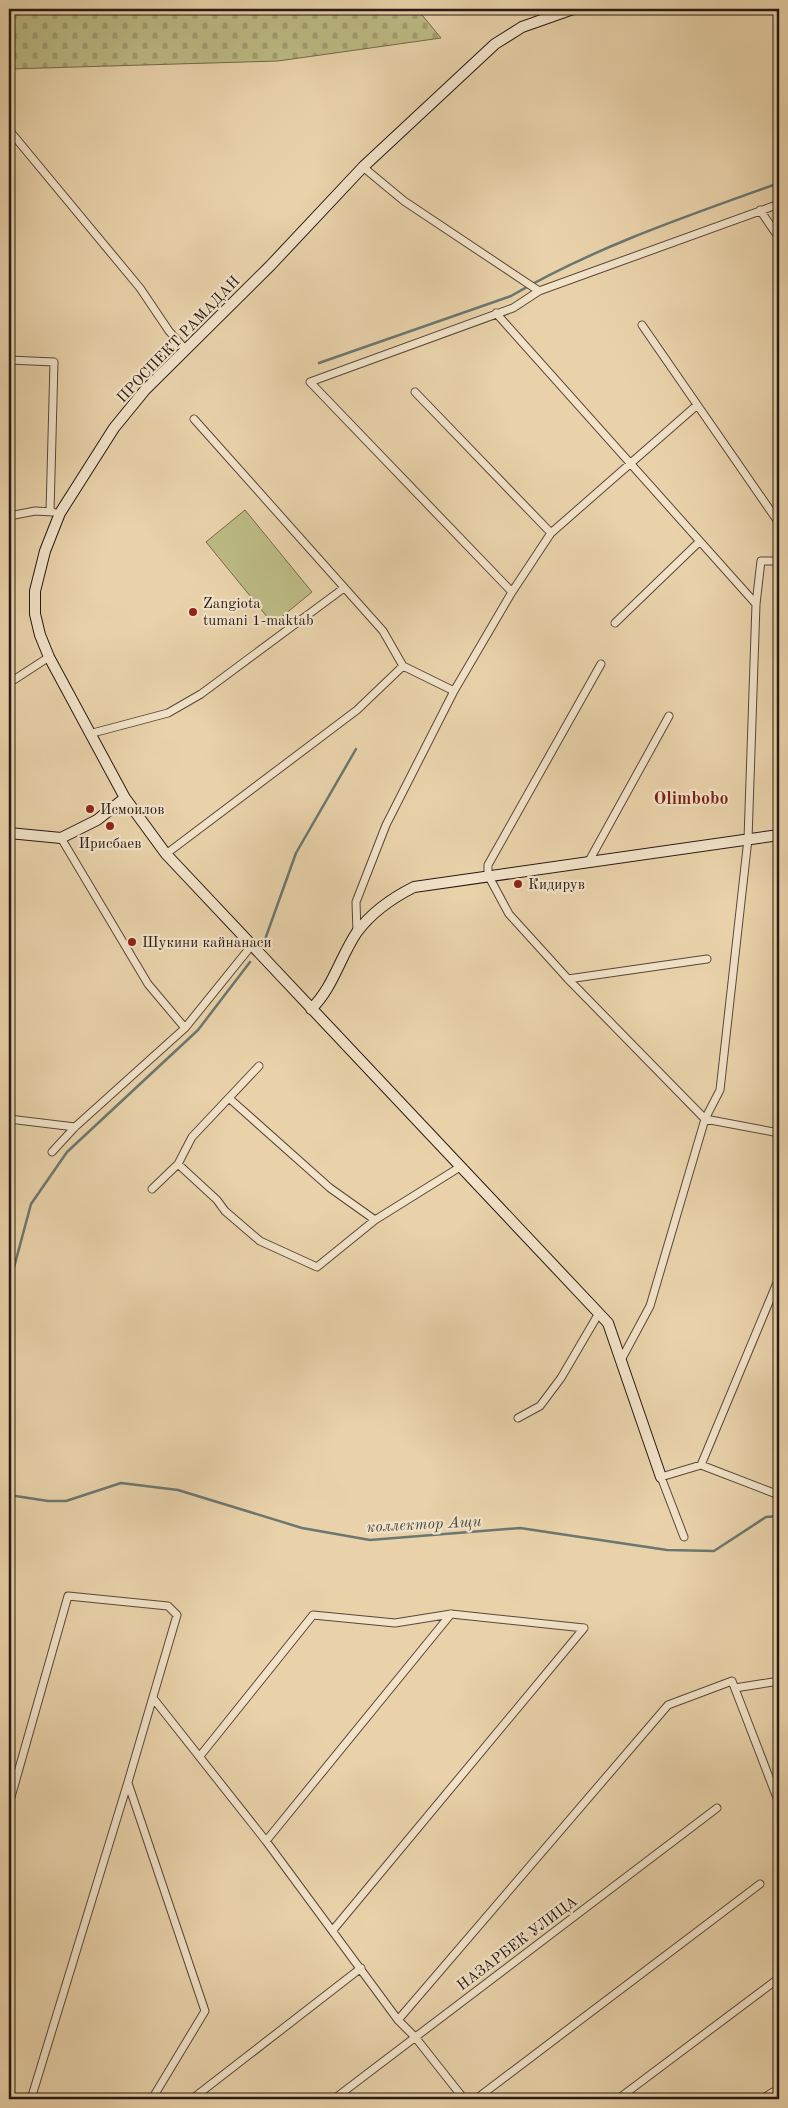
<svg xmlns="http://www.w3.org/2000/svg" width="788" height="2108" font-family="'Old Standard TT',serif">
  <style>
    .cemetery { fill: url(#cemetery-stones); stroke: #726a4c }
    .garden { fill: #bcba84; stroke: #726a4c }
    .lines { fill: none; stroke-linecap: round; stroke-linejoin: round }
    .stream { stroke: #6b7770; stroke-width: 2.5 }
    .street-casing { stroke: #584739; stroke-width: 9 }
    .secondary-casing { stroke: #271913; stroke-width: 12 }
    .street { stroke: #f1e2c8; stroke-width: 7 }
    .secondary { stroke: #f1e2c8; stroke-width: 10 }
    .poi-dot { fill: #8f2418; stroke: #f1e2c8; stroke-width: 2 }
    .labels { text-anchor: middle; stroke-width: 4.5; stroke-linejoin: round; paint-order: stroke }
    .street-label { font-size: 15px; fill: #271913; stroke: #f1e2c8 }
    .poi-label { font-size: 15px; fill: #271913; stroke: #f1e2c8; text-anchor: start }
    .water-label { font-size: 16px; font-style: italic; fill: #494842; stroke: #f1e2c8 }
    .quarter-label { font-size: 18px; font-weight: bold; fill: #7a1f14; stroke: #f1e2c8 }
  </style>
  <defs>
    <pattern id="cemetery-stones" width="16" height="16" patternUnits="userSpaceOnUse" patternTransform="scale(1.25)"><rect width="16" height="16" fill="#bcba84"/><path d="M2 7V4a2 2 0 0 1 4 0v3zM10 15v-3a2 2 0 0 1 4 0v3z" fill="#a29f71"/></pattern>
  </defs>
  <rect width="100%" height="100%" fill="#e9d2aa"/>
  <filter id="stains"><feTurbulence type="fractalNoise" baseFrequency=".004" numOctaves="4"/><feColorMatrix values="0 0 0 0 .2 0 0 0 0 .09 0 0 0 0 .02 0 0 0 .5 -.17"/></filter>
  <radialGradient id="worn" r=".72"><stop offset=".6" stop-color="#630" stop-opacity="0"/><stop offset="1" stop-color="#630" stop-opacity=".3"/></radialGradient>
  <path class="cemetery" d="M9,9H417L441,38L278,61L9,69Z"/>
  <path class="garden" d="M245,510L312,592L273,624L206,542Z"/>
  <g class="lines">
    <path class="stream" d="M319,363L511,296C595,247 687,216 779,183
      M263,945L296,853L356,749
      M9,1286L31,1204L67,1152L198,1030L250,962
      M9,1495L48,1501H66L121,1483L178,1490L302,1528L370,1540L520,1528L667,1550L714,1551L766,1517L779,1516"/>
    <defs>
      <path id="street" d="M9,130L140,288L169,331L186,350
        M363,167L404,201L539,291
        M760,210L779,238
        M496,313L756,604
        M642,325L779,523
        M9,360L54,362L50,512
        M415,392L551,533
        M194,419L383,631L403,666L454,691
        M9,516L35,511L53,512
        M512,592L310,382L513,308L539,291L779,204
        M615,623L699,542
        M601,664L488,865V875L509,914L568,979L705,1119L779,1133
        M9,683L49,657
        M89,734L168,713L201,694L344,588
        M61,838L148,984L185,1028
        M166,854L357,710L403,666
        M589,861L669,716
        M357,933L356,902L386,825L454,691L512,592L551,533L696,406
        M568,979L707,959
        M230,1099L330,1188L375,1220
        M9,1119L75,1127
        M52,1152L75,1127L185,1028L252,945
        M178,1164L217,1200L225,1211L260,1241L317,1267L375,1220L460,1167
        M152,1189L178,1164L192,1137L259,1066
        M621,1360L650,1306L705,1119L720,1090L748,839L756,604L761,561H779
        M518,1418L540,1406L561,1378L599,1313
        M701,1465L779,1278
        M684,1537L661,1477L701,1465L779,1495
        M735,1688L779,1681
        M153,1698L266,1841L398,2020L415,2037L464,2099
        M200,1756L313,1615L395,1623L451,1614L584,1628
        M128,1783L205,2011L152,2099
        M9,1804L68,1596L168,1606L177,1615L128,1782L31,2099
        M266,1841L451,1614
        M333,1930L584,1628
        M398,2020L668,1705L732,1681L779,1803
        M192,2099L361,1968
        M334,2099L717,1808
        M476,2099L760,1884
        M618,2099L779,1978
        M762,2099L773,2092"/>
      <path id="secondary" d="M573,9L522,27L495,44L363,167L270,266L145,390L114,428L60,513L45,551L35,591V614L40,635L49,657L125,798L166,854L608,1323L661,1477
        M9,833L61,838L97,820L125,798
        M311,1009C333,988 340,957 357,932C372,912 392,898 414,887L779,835"/>
    </defs>
    <use href="#street" class="street-casing"/>
    <use href="#secondary" class="secondary-casing"/>
    <use href="#street" class="street"/>
    <use href="#secondary" class="secondary"/>
  </g>
  <g class="poi-dot">
    <circle cx="193" cy="612" r="5"/>
    <circle cx="90" cy="809" r="5"/>
    <circle cx="110" cy="826" r="5"/>
    <circle cx="518" cy="884" r="5"/>
    <circle cx="132" cy="942" r="5"/>
  </g>
  <g class="labels">
    <g class="street-label">
      <text transform="translate(178 339) rotate(-46)" y="5">ПРОСПЕКТ РАМАДАН</text>
      <text transform="translate(517 1943) rotate(-37)" y="5">НАЗАРБЕК УЛИЦА</text>
    </g>
    <g class="poi-label">
      <text x="203" y="608">Zangiota<tspan x="203" dy="17">tumani 1-maktab</tspan></text>
      <text x="100" y="814">Исмоилов</text>
      <text x="110" y="848" text-anchor="middle">Ирисбаев</text>
      <text x="528" y="889">Кидирув</text>
      <text x="142" y="947">Шукини кайнанаси</text>
    </g>
    <g class="water-label">
      <text transform="translate(424 1523) rotate(-3)" y="6">коллектор Ащи</text>
    </g>
    <g class="quarter-label">
      <text x="691" y="804">Olimbobo</text>
    </g>
  </g>
  <rect width="788" height="2108" fill="none" stroke="#e9d2aa" stroke-width="30"/>
  <rect x="10" y="10" width="768" height="2088" fill="none" stroke="#271913" stroke-width="2.5"/>
  <rect x="15" y="15" width="758" height="2078" fill="none" stroke="#271913"/>
  <rect width="100%" height="100%" filter="url(#stains)"/>
  <rect width="100%" height="100%" fill="url(#worn)"/>
</svg>
